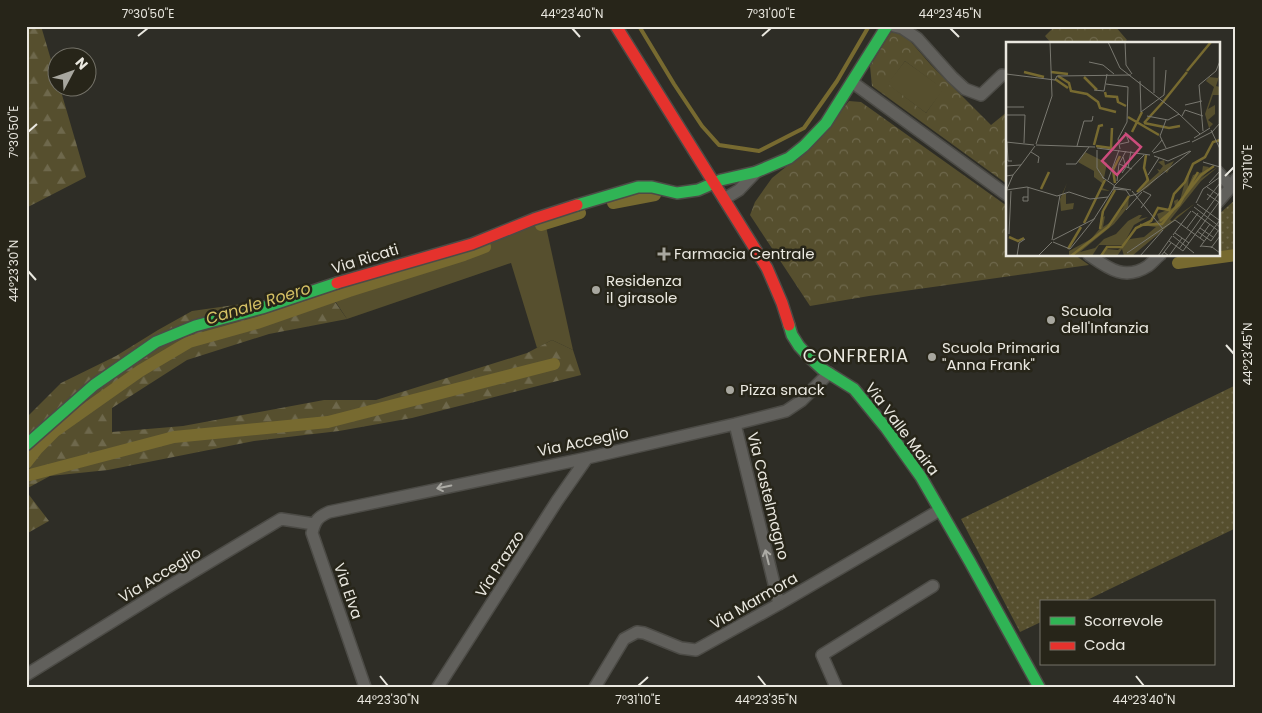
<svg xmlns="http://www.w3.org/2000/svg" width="1262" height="713" font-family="Poppins,sans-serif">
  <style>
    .grass { fill: #564f2e }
    .forest { fill: url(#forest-firs) }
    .park { fill: url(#park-crowns); fill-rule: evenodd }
    .garden { fill: url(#garden-dots) }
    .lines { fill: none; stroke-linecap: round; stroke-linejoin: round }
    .stream { stroke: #776a30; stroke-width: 4 }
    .canal { stroke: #776a30; stroke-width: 12 }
    .street-casing { stroke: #4c4b46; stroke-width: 14 }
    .fast-casing { stroke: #4c4b46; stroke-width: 14 }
    .jam-casing { stroke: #4c4b46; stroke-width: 14 }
    .street { stroke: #61605c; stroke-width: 11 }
    .fast { stroke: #30b455; stroke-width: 11 }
    .jam { stroke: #e5322d; stroke-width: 11 }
    .oneway { stroke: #acaba5 }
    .ticks { fill: none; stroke: #eae8e0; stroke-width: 2 }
    .poi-dot { fill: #a8a79f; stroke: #272519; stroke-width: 2 }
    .labels { text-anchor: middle; stroke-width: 5; stroke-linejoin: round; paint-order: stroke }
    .poi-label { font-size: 15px; fill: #eae8e0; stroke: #272519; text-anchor: start }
    .street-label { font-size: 15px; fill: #eae8e0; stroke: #272519 }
    .water-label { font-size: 16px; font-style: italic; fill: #d5c165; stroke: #272519 }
    .quarter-label { font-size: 18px; letter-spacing: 1px; fill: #eae8e0; stroke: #272519 }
    .inset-river { fill: none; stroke: #776a30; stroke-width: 2.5 }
    .inset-road { fill: none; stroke: #797870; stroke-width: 1 }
    .view { fill: #cc4c7c; fill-opacity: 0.15; stroke: #cc4c7c; stroke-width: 2.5 }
    .inset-edge { fill: none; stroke: #eae8e0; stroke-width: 2.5 }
    .neatline { fill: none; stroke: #eae8e0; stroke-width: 2 }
    .ticks-label { font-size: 12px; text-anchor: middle; fill: #eae8e0 }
  </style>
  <defs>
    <pattern id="forest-firs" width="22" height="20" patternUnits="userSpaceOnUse" patternTransform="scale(1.25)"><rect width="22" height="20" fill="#564f2e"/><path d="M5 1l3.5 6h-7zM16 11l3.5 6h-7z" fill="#6e684c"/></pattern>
    <pattern id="park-crowns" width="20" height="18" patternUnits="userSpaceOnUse" patternTransform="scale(1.25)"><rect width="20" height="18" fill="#564f2e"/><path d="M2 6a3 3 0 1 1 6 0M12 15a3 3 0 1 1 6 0" fill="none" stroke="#6e684c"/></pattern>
    <pattern id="garden-dots" width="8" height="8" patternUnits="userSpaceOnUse" patternTransform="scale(1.25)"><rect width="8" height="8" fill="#564f2e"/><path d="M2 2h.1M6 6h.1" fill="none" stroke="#6e684c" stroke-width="1.8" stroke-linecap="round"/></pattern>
  </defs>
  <rect width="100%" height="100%" fill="#2e2d26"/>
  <path class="grass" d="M905,61L944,89L926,113L887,84Z
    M545,222L573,350L552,340L537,348L511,263L347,319L329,292Z"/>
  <path class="forest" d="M26,26H41L57,80L58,88H60L86,177L26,208Z
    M328,292L347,319L269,334L187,360L112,408V432L183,426L324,400H376L527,353L552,340L573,350L581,375L412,418L339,431L254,441L108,470L50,476L26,489V418L61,383L116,356L158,330L192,311Z
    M26,491L49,521L26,534Z"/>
  <path class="park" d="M1055,26H1115L1127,40L1122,44H1052L1045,36Z
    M891,32L905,35L931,65L991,125L1007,112V184L872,86L870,66ZM905,61L943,89L926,113L888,84Z
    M849,101L861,102L1007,206V255H1075L1089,265L869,296L810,306L750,215L755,202L772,178L817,142Z"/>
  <path class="garden" d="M1236,199V252L1218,254V215Z
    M1236,385V528L1083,602H1041V622L1020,632L961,519Z"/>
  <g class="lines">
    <path class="stream" d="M639,26L674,84L702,126L719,145L759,151L804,128L837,81L869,26"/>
    <path class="canal" d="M613,203L655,195
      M541,225L580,213
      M1178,263L1236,255
      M26,463L37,449L55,431L140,371L189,342L257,323L349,291L464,255L485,247
      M26,476L174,437L328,422L554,364"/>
    <defs>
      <path id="street" d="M894,26L902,28L917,38L952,77L965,89L981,95L1002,75
        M852,82L1007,195
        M1218,172L1231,187
        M724,199L739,190L756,172
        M1218,202L1231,187L1236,179
        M1089,255C1109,269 1125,281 1148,266C1152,263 1156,258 1160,255
        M735,424L779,604
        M26,675L163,590L281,519L314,524
        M365,687L312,533C315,520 318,517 329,512L587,458L735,424L786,411L801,401L829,373
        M438,687L557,501L587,458
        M595,687L624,639L637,632L644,633L681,648L696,650L779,604L940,510
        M836,687L822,655L933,586"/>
      <path id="fast" d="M577,205L638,187H652L677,193L698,190L721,180L756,172L789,158L804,146L826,123L887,26
        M789,325L792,335L799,346L810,358L822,369L854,389L886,428L921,477L970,562L1039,687
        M26,445L94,385L156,342L195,326L262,308L337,283"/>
      <path id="jam" d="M616,26L767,268L782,303L789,325
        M337,283L472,244L534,219L577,205"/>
    </defs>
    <use href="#street" class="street-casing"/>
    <use href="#fast" class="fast-casing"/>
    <use href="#jam" class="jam-casing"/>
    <use href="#street" class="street"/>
    <use href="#fast" class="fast"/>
    <use href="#jam" class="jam"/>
  </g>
  <defs><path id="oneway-shaft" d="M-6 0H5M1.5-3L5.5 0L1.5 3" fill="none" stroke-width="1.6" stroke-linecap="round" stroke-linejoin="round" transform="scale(1.25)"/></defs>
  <g class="oneway">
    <use href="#oneway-shaft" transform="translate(444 487) rotate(168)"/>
    <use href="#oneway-shaft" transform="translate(767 557) rotate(-104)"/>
  </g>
  <path class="ticks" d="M572,28L580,37M950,28L959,37M138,36L148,28M762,36L771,28M28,132L37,124M1225,176L1234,167M28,271L36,280M1226,345L1234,354M380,676L388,686M758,676L766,686M1136,676L1144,686M638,686L648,677"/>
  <g class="poi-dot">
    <path d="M661.5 246.5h5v5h5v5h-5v5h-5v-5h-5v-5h5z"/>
    <circle cx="596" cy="290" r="5"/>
    <circle cx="1051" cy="320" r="5"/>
    <circle cx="932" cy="357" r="5"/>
    <circle cx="730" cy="390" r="5"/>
  </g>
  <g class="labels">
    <g class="poi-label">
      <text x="674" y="259">Farmacia Centrale</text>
      <text x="606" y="286">Residenza<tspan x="606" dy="17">il girasole</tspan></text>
      <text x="1061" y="316">Scuola<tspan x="1061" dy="17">dell'Infanzia</tspan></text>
      <text x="942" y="353">Scuola Primaria<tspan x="942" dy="17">"Anna Frank"</tspan></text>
      <text x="740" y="395">Pizza snack</text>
    </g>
    <g class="street-label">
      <text transform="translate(365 259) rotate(-17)" y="5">Via Ricati</text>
      <text transform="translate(902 429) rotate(53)" y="5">Via Valle Maira</text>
      <text transform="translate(583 442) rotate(-12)" y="5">Via Acceglio</text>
      <text transform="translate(768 496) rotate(76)" y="5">Via Castelmagno</text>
      <text transform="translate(500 564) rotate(-57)" y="5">Via Prazzo</text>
      <text transform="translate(160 575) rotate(-31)" y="5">Via Acceglio</text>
      <text transform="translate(348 591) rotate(71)" y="5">Via Elva</text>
      <text transform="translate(754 601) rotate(-30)" y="5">Via Marmora</text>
    </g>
    <g class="water-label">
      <text transform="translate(258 303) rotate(-17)" y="6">Canale Roero</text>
    </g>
    <g class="quarter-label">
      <text x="856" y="362">CONFRERIA</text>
    </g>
  </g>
  <g transform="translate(1006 42)">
    <rect width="214" height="214" fill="#2e2d26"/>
    <path d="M214,32L210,44L214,45V53H207L202,67L209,63V72L202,78L207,82L203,86L199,72L208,45L200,39L203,35L212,36ZM79,110L101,121L96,146L104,149L94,148L96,141L88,135V129L72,120ZM158,118L159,123L168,119L161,131L158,129L142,145L136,149L123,155L122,165L108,182L74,210L89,206L98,197L110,192L122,179L133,173H136L133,177L142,175L128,183L117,203H93L86,214L57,213H63V209L85,197L96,184L94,180L96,169V176L99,174L97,185L105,180L117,166L121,155L132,151L139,141L141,134L143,139L153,130L151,127L154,128L157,124L152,120ZM197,124L203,125L201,129L207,125L194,137L213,124L195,139L164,178L166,179L171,174L188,162L187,163L126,214H118L116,207L111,214H96L101,207L112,208L124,197L138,195L150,185L142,184L153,178L151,172L169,165L168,159L172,157L173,162L180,136L183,133L182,145L187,133L196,130ZM61,141L57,152H60V162L68,161L67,167L55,169L54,157Z" fill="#564f2e"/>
    <path class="inset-river" d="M181,29L205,0M18,30L38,35M45,30L62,32M52,34L63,41L65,49L81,52L92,60L94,66L110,70M78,35L91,48M49,37L62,46M99,50L100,54L111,55L112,60L120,64M157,60L181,30M122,75L153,93M138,81L163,86L174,84M138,81L157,60M126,90L136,70M88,103L93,84L97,83M90,104L105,106L106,86M109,141L107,128L114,114M35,147L43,130M131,150L142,138L138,126L140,113M97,169L109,148M154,179L173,163L192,130M78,181L99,138M134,183L156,182L195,133L208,124M94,187L97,169M3,195L12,199L18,196M62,207L75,185M65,214L102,185L123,154M95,214L101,205H116L130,186L145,179L152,166L163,168L168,152L179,140L187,122L199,115L207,100L214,98"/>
    <path class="inset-road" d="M102,0L114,26L173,72M119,0L120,23L126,32M148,15V51M83,20L97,23L108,32M0,32L49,38L51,34L125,33M134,39L135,70L158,53L160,28M100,42L122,45L121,80L112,97L114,107M88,48L98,49L101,32M179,63L196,59M0,65H18M173,72L194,92M0,73H19L18,101M141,74L162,78L173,72M176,74L179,68L197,74M205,88L214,107M197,89L193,43L210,29L214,19M188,96L204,86M0,100L28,103M1,100L2,119H6M186,100L206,90L214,81M30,102L46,54L44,0M114,102L123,100L119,90M30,103L89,105M71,104L78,79H86L87,74M91,106L144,113M160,106L154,94L160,78M91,108V126L98,137M120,109L113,122L126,127M25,110L33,115L32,121M146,110L156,98M147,111L184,99M148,114L162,119L184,109M197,120L214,125M60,122H70L83,105M15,123L29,104M0,124L15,123M122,126L125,109M116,131L120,125L117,115M142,133L153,116M0,134L7,133L15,123M102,138L113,108M111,139L113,122M203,141L214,129M109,143L138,113M107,145L125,148M201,145L214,154M1,147L7,133M107,147L120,148L124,154L131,152L185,109M0,148L21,145L51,154L63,150L84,157L102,155M126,149L157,187M201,152L214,161M22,155H17V159H22V145M201,158L214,141M190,161L197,147L214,135M191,162L213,178M188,165L214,185M135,166L145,153L137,149M120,168L136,150M186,169L214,190M181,186L192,171M194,186L207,195M191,189L205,199L212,189M169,191L183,201M3,192L5,149M167,193L185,169M167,194L188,211M194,196L204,182M46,198L54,153M47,198L88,177L109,144L96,135M163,199L177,209L213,160M47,200L64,207L89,176M195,204L206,205L214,211M194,205L214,178M205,206L214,194M173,207L214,150M158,210L163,214L176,196M121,211L169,178L198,199M11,214L13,201L19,197M32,214L46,200M134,214L157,188M152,214L166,194M155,214L165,201"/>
    <path class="view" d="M120,92L135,105L111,133L96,119Z"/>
    <rect width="214" height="214" class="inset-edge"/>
  </g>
  <rect width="1262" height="713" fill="none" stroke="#272519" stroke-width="55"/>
  <rect x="1040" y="600" width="175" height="65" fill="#272519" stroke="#757369"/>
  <rect x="1050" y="617" width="25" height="8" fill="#30b455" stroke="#757369"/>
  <text x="1084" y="626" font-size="15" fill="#eae8e0">Scorrevole</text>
  <rect x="1050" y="642" width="25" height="8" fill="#e5322d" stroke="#757369"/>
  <text x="1084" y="650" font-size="15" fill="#eae8e0">Coda</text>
  <g transform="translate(72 72) rotate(49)"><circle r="24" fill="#272519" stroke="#757369"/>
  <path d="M0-4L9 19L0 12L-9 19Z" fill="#a8a79f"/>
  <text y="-8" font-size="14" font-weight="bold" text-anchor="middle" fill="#eae8e0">N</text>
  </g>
  <rect x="28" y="28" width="1206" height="658" class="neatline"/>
  <g class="ticks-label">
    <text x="148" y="18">7°30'50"E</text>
    <text x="572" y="18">44°23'40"N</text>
    <text x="771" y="18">7°31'00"E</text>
    <text x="950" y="18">44°23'45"N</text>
    <text transform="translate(14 132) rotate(-90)" y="4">7°30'50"E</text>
    <text transform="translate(1248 167) rotate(-90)" y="4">7°31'10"E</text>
    <text transform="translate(14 271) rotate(-90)" y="4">44°23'30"N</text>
    <text transform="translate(1248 354) rotate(-90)" y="4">44°23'45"N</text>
    <text x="388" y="704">44°23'30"N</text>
    <text x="638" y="704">7°31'10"E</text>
    <text x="766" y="704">44°23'35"N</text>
    <text x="1144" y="704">44°23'40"N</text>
  </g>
</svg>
